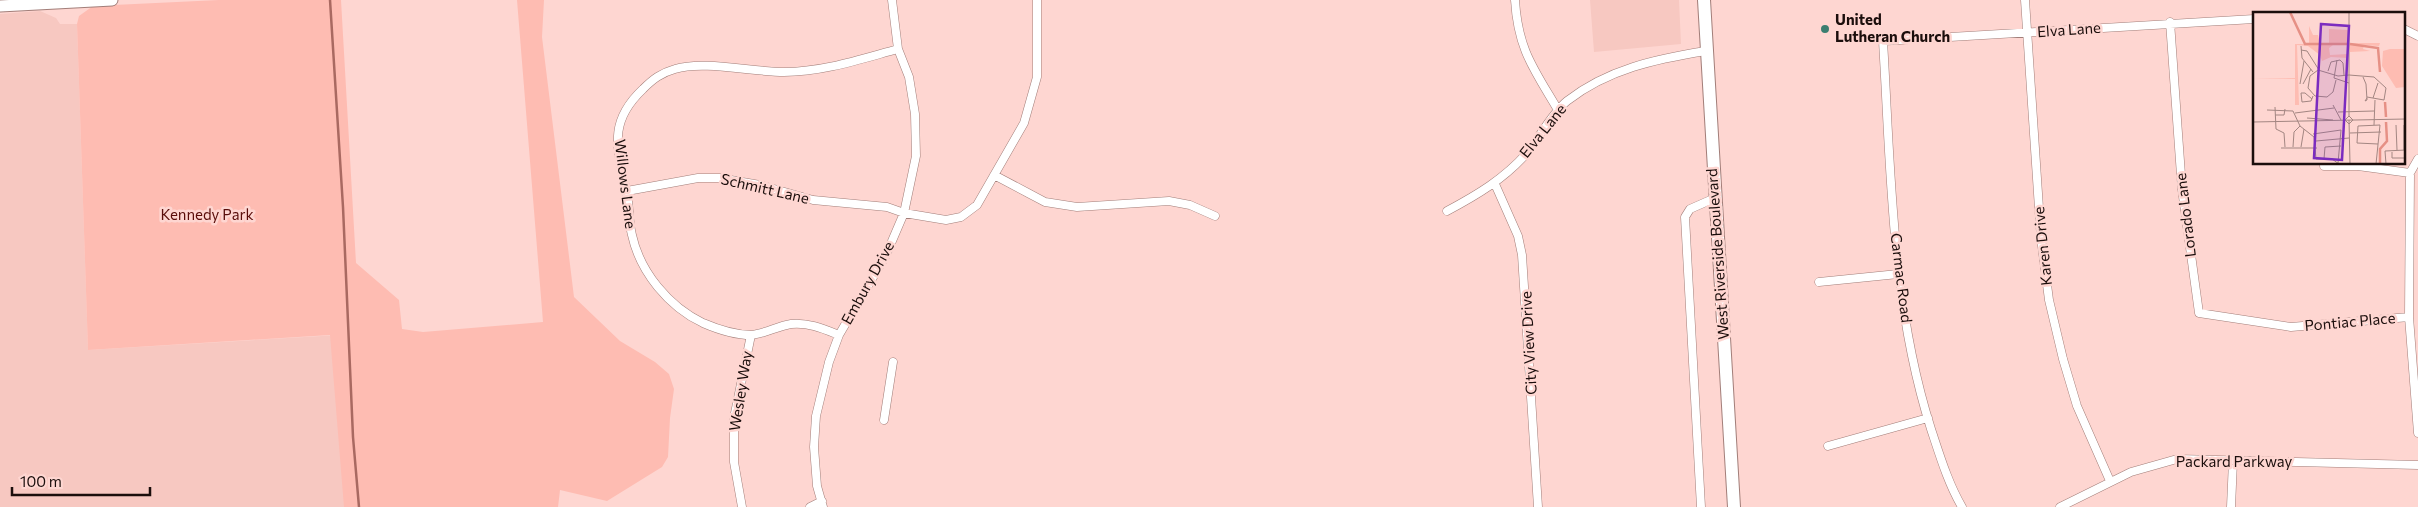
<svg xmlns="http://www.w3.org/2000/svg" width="2418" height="507" font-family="Commissioner,sans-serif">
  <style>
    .built { fill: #f7c8c1 }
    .green { fill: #febcb2 }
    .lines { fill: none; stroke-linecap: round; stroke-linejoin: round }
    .stream { stroke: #a96961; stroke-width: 2.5 }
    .street-casing { stroke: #a27e79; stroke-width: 9 }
    .secondary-casing { stroke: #a27e79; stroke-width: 13 }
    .primary-casing { stroke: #a27e79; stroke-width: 14 }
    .street { stroke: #fff; stroke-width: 8 }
    .secondary { stroke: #fff; stroke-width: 11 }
    .primary { stroke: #fff; stroke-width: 12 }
    .poi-dot { fill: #3b7e70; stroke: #fed6d1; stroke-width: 2 }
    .labels { text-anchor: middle; stroke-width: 5; stroke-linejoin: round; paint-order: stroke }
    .poi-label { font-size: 15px; font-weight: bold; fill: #1b0e0c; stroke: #fed6d1; text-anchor: start }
    .street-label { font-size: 15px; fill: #1b0e0c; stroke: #fed6d1 }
    .park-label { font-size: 15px; fill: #590d0a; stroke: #fed6d1 }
    .inset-river { fill: none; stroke: #e69085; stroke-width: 2.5 }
    .inset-road { fill: none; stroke: #a38682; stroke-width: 1 }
    .view { fill: #7b2cbf; fill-opacity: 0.15; stroke: #7b2cbf; stroke-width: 2.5 }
    .inset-edge { fill: none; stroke: #1b0e0c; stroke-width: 2.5 }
  </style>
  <rect width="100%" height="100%" fill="#fed6d1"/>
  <path class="built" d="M1590,0H1679L1681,44L1594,52Z
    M40,11L56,18L60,24H77L88,350L339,335L349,507H0V14Z"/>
  <path class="green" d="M219,0H341L356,263L399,300L402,329L423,332L543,322L517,0H544L542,37L574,297L620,341L655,362L669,374L674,389L670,418L668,457L662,467L607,501L560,490L558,507H344L330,335L88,350L77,24L79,16L93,6Z"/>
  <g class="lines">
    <path class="stream" d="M330,0L343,207L353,437L359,507"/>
    <defs>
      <path id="street" d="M1515,0C1518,50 1534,69 1558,110
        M2025,0L2041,238L2049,300L2063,359L2077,406L2110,481
        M2170,22L2182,189L2199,313L2291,327L2409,317
        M2404,29L2418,36
        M2418,159L2410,173L2409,317L2418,433
        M2324,166H2358L2410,173
        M994,175L1045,202L1077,207L1169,201L1190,205L1215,216
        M1495,184L1518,236L1522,255L1538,507
        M627,191L698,178H719L760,185L813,200L887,207L904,213L946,220L961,217L977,205L1024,123L1037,77V0
        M1447,211C1477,195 1504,179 1527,153C1540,137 1551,114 1567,101C1608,69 1656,59 1706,51
        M1819,282L1898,274
        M839,335C824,329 808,322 791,324C778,326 764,334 751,335C736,335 717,329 703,323C669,307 640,272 632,235C628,220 630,204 626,190C617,147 608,122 643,89C653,79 661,73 675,69C703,60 752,72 784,72C823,72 861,59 898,49
        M884,420L893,362
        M1828,446L1928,418
        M742,507L734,462V418L751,335
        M810,507L822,501
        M823,507L817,486L814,447L816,416L829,362L839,335L886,255L904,213L916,156L915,114L909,77L898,49L892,0
        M1701,507L1685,217L1690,209L1715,198
        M1962,507C1948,483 1940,456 1931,429C1891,304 1891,171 1883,41L2254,19
        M2060,507L2131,472L2177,459L2418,465
        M2231,507L2233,461"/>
      <path id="secondary" d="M0,6L112,0"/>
      <path id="primary" d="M1704,0L1734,507"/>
    </defs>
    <use href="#street" class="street-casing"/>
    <use href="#secondary" class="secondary-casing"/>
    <use href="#primary" class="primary-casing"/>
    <use href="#street" class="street"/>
    <use href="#secondary" class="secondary"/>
    <use href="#primary" class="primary"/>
  </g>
  <circle class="poi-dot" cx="1825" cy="29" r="5"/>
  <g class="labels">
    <g class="poi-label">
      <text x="1835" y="25">United<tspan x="1835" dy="17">Lutheran Church</tspan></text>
    </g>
    <g class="street-label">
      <text transform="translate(2069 30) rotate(-4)" y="5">Elva Lane</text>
      <text transform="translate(1543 131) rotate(-51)" y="5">Elva Lane</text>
      <text transform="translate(625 184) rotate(83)" y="5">Willows Lane</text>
      <text transform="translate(765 189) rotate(13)" y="5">Schmitt Lane</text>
      <text transform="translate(2186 215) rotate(-97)" y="5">Lorado Lane</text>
      <text transform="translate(2043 246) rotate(-96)" y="5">Karen Drive</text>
      <text transform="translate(1718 254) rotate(-94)" y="5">West Riverside Boulevard</text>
      <text transform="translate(1901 278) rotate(83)" y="5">Carmac Road</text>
      <text transform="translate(868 283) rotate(-61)" y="5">Embury Drive</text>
      <text transform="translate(2350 322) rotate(-5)" y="5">Pontiac Place</text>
      <text transform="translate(1529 343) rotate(-93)" y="5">City View Drive</text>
      <text transform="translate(741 391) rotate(-81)" y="5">Wesley Way</text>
      <text x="2234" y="467">Packard Parkway</text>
    </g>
    <g class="park-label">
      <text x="207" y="220">Kennedy Park</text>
    </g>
  </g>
  <g transform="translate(2253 12)">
    <rect width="152" height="152" fill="#fed6d1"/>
    <path d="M56,14L60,23H65L67,31H76V17L95,18V32L80,33L76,36L77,43L95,42V46L78,45L69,49L67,43L55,34L44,33L46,93H42V67L0,66H42V32H56ZM96,31H127L126,34L111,33L110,37L117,39L97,40ZM137,37H152V75L143,76L129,54L130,39Z" fill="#febcb2"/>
    <path class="inset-river" d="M37,0L52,32H95M97,32L125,36L127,60M132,90L133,105M127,152V137L134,129L133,110"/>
    <path class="inset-road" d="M96,0V104M48,34L49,46L60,60M48,38L54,39L66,58M84,48L81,66L96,71M75,59L78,50L87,48L90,51L91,63M96,63L121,65L133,76L131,88L114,85M110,65L113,72L114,88L112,89L114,86M83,68L80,80L74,85L62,84L55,76L57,64L65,58L85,64L96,63M47,72L51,49M50,72L58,57M120,86L125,71M59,87L52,81H48L49,90L58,89L60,84M80,93L88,108M22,95L23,117M14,98L40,99L47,114L61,125L63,147H79L86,152M85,100L121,99M42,101L81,96M22,103H31L32,97M96,104L100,108L96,112L92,108ZM54,106L80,108M96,108L97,152M0,110L153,107M121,113L122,88M143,113L144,138M151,113V138M23,117L31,121L32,135M97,121L128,120M60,122L88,118L85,151M63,129L96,126M40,135L41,120L47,114M48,135L51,117M28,136H64M139,140V146H153M71,147L72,135L88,134M123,152L127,113L105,114L104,131L125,132M133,152L132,139L153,138"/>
    <path class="view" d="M68,12L96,14L89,148L61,146Z"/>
    <rect width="152" height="152" class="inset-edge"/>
  </g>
  <path d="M12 487v8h138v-8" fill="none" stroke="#1b0e0c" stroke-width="2.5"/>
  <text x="20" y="487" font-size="15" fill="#1b0e0c" stroke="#fed6d1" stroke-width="4" paint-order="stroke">100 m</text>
</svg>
